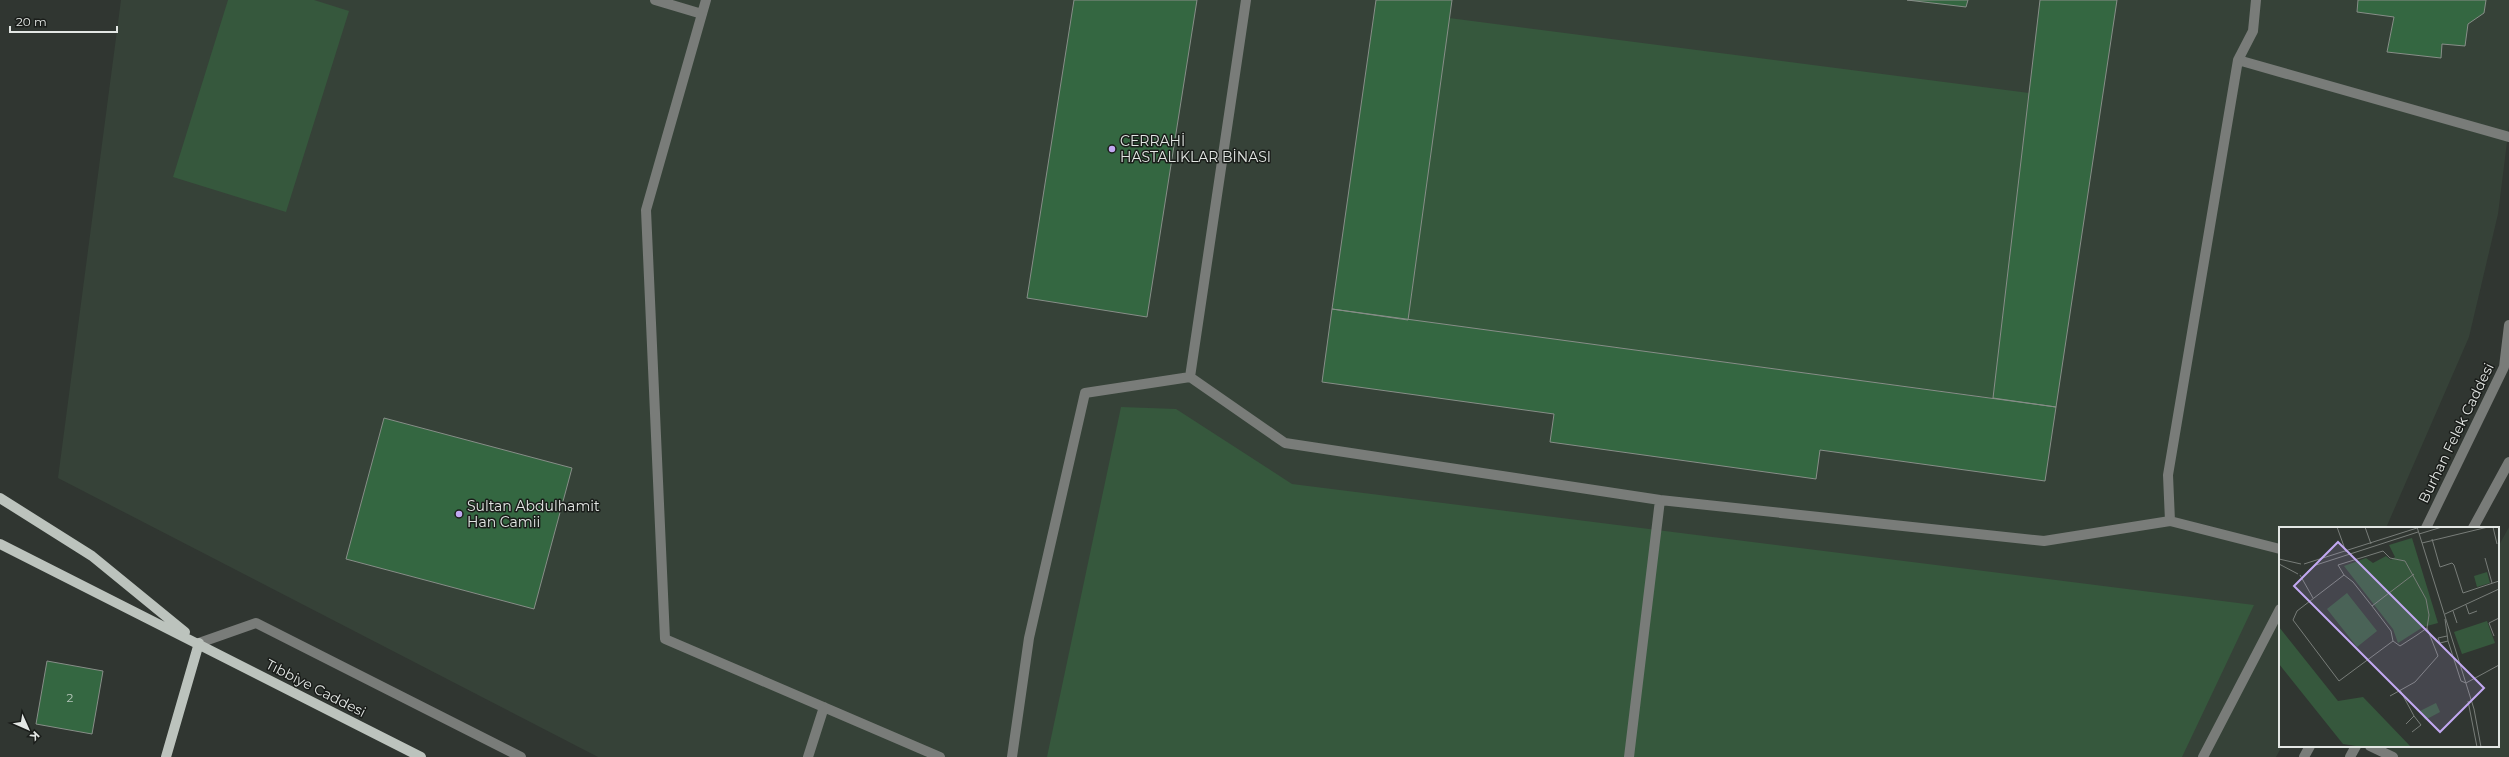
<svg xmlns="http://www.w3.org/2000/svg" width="2509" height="757" font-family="Montserrat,sans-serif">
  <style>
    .built { fill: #364238 }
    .green { fill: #36583d }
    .building { fill: #346741; stroke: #878e88 }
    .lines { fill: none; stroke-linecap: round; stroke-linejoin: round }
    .minor { stroke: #797c79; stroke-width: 10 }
    .major { stroke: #bcc3bd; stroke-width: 10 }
    .poi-dot { fill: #c2a8f2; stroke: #1a1d1a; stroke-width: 1.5 }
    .labels { text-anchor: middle; stroke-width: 3; stroke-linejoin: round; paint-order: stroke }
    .number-label { font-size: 12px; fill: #b7c7bb }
    .poi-label { font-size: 14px; fill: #e3e7e4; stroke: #1a1d1a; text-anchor: start }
    .street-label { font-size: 14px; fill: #e3e7e4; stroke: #1a1d1a }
    .inset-road { fill: none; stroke: #787d79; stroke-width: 1 }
    .view { fill: #c2a8f2; fill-opacity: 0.15; stroke: #c2a8f2; stroke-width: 2 }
    .inset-edge { fill: none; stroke: #e3e7e4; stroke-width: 2 }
  </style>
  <rect width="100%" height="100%" fill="#303631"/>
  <path class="built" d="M121,0H2509V126L2498,214L2469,337L2386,528H2280V746H2282L2276,757H598L58,478Z
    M2509,527V757H2385L2390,746H2498V547Z"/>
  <path class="green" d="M228,0H314L349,11L286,212L173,177Z
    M1449,18L2029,93L1993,398L1408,320Z
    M1121,407L1176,409L1292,484L2254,605L2182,757H1047Z"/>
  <path class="building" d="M1074,0H1197L1147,317L1027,298Z
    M1376,0H1452L1408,320L1332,309Z
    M1907,0H1968L1966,7Z
    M2040,0H2117L2056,407L1993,398Z
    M2358,0H2486L2484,13L2468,24L2465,46L2442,44L2441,58L2387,52L2394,17L2357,12Z
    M1332,309L2056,407L2045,481L1820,450L1816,479L1550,442L1554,414L1322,382Z
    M384,418L572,468L534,609L346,559Z
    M47,661L103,671L92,734L36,724Z"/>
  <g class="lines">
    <path class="minor" d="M655,0L702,14
      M706,0L646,210L665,639L940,757
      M1246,0L1190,377L1285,443L1660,500L2044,541L2170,521L2168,475L2238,60L2253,31L2256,0
      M2238,60L2509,137
      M2170,521L2280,549
      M2426,528L2504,367L2509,325
      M2473,528L2509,462
      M199,643L256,623L521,757
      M2370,746L2393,757
      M808,757L824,707
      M1012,757L1029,638L1085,393L1190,377
      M1629,757L1660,500
      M2203,757L2280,609
      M2304,757L2310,746
      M2350,757L2356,746"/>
    <path class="major" d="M0,498L92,556L185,632
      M0,544L421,757
      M166,757L199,643"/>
  </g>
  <g class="poi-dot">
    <circle cx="1112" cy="149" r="4"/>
    <circle cx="459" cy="514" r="4"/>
  </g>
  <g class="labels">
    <g class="number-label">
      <text x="70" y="702">2</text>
    </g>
    <g class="poi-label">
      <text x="1120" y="146">CERRAHİ<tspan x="1120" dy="16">HASTALIKLAR BİNASI</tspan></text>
      <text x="467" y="511">Sultan Abdulhamit<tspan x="467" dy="16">Han Camii</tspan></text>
    </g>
    <g class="street-label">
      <text transform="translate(2456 433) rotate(-64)" y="5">Burhan Felek Caddesi</text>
      <text transform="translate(316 688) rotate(27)" y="5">Tıbbiye Caddesi</text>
    </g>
  </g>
  <g transform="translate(2279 527)">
    <rect width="220" height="220" fill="#303631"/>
    <path d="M133,11L159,96L144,100L119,116L114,102L65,39L87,31L94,36L107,29L112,33L116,30L110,18ZM208,45L211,56L198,60L195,49ZM68,66L98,104L78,120L48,82ZM208,94L216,116L183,127L175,105ZM0,100L59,174L84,170L132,220H83L64,217L0,137ZM157,176L161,185L146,193L141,184Z" fill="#36583d"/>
    <path class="inset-road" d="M58,0L67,25M86,0L92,17M138,0L195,182L202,220M214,0L218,17M140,7L163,0M153,12L161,40L173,36L175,38L184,66L220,54M143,16L209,0M206,31L213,56M0,32L22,37M0,37L19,47M25,37L138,1M28,45L37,38L139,5M21,48L34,71M65,48L74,55L93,79L112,104L114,114L60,154L14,93L18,84ZM65,48L59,38L104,24L111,31L126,34L147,72L150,88L148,101L138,108L121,119L114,114M187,78L190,87L198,84M93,79L135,47M174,84L178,96M166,87L220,62M166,92L169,114L182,154L187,156M168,109L159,111L161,116L169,114M215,109L210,96L220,91M187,156L220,138M121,163L135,189L127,197M111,169L136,155L159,129L148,101M189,174L198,220M133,205L142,198L135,189"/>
    <path class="view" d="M59,15L205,161L161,205L15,59Z"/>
    <rect width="220" height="220" class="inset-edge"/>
  </g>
  <g transform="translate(28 729) rotate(135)" stroke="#1a1d1a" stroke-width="3" paint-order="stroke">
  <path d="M0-3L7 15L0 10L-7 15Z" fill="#e3e7e4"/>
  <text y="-6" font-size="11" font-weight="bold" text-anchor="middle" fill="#e3e7e4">K</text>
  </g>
  <path d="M10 26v6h107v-6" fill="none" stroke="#e3e7e4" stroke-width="2"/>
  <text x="16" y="26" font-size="12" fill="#e3e7e4" stroke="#1a1d1a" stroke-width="3" paint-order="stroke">20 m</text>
</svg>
